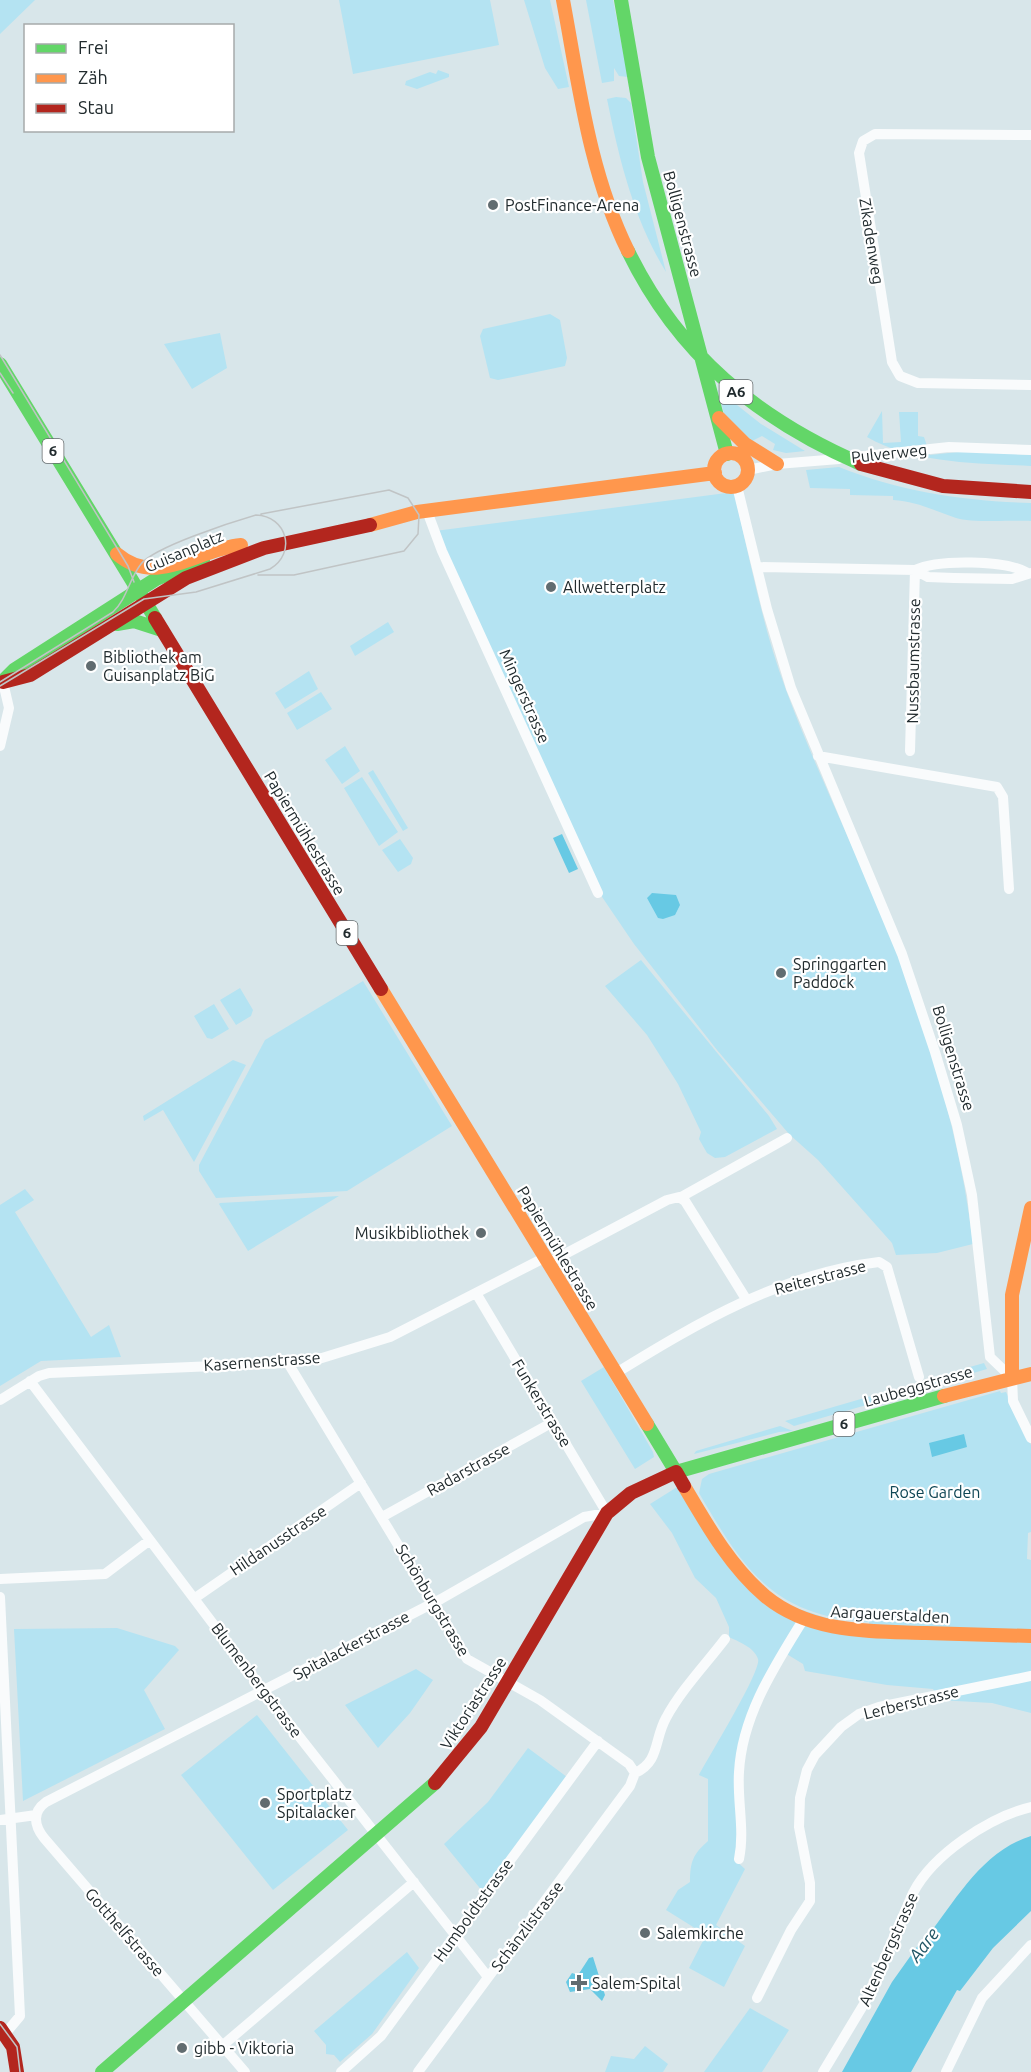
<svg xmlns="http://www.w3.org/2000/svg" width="1031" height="2072" font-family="Ubuntu,sans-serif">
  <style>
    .green { fill: #b4e3f2 }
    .water { fill: #67c9e4 }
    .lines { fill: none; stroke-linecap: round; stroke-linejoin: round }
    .street { stroke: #f9fbfc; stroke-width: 10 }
    .fast { stroke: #63d668; stroke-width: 14 }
    .slow { stroke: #ff974d; stroke-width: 14 }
    .jam { stroke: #b3261e; stroke-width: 14 }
    .tram { stroke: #c0c4c5; stroke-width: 1.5 }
    .poi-dot { fill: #616c70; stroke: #fff; stroke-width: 2 }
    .labels { text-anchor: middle; stroke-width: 4.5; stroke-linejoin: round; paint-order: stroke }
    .shield { fill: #fff; stroke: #646b6d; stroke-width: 1.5 }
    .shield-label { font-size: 15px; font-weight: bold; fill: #212b2e }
    .poi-label { font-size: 16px; fill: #212b2e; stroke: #fff; text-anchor: start }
    .street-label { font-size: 16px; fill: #212b2e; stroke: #fff }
    .park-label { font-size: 16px; fill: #0e4655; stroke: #fff }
    .water-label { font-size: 18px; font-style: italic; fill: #215565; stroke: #fff }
  </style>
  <rect width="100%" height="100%" fill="#d8e6ea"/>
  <path class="green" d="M0,0H35L0,34Z
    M339,0H490L499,45L353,74Z
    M524,0H550L569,87L558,89L545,68Z
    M586,0H613L628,77L619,76L614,68V81L602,83Z
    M438,70L449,74V77L417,89L405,85L406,81L430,72L436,74Z
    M616,97L626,98L631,103L643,182L666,272C634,220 619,159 607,99Z
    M550,314L560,320L567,358L565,366L498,380L490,378L480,336L483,329Z
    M220,333L227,368L192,389L164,344Z
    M718,390L761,424L805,451L786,453L773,450L775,444L762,436L752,441L724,414Z
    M882,411L883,443L901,442L899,412H918V436L924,437L930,455L968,451L1031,455V466C978,463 914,464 867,437Z
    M839,467C901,492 964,501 1031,503V521C1013,520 970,523 956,518C935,511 916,501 893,500V496L850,495V489L810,488L806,470Z
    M734,492C750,559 762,626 786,690C815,768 852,843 884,920C926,1024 960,1133 973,1244L937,1253L896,1255L892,1243L818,1160L789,1134L717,1050L634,944L598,891L435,531Z
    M388,622L394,632L355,656L350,646Z
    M309,671L318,689L285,709L275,693Z
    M321,692L332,709L297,730L287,713Z
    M345,746L360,771L342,784L325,760Z
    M373,770L408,828L403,831L368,773Z
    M362,777L398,832L379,846L344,788Z
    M400,839L413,858L411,864L398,872L382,850Z
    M641,960L769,1116L777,1129L725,1157L715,1158L707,1153L699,1139L701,1132L678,1084L647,1035L605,986Z
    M363,981L452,1126L347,1191L216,1198L199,1171V1165L265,1040Z
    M240,988L253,1010L251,1016L236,1025L220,1000Z
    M214,1004L229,1029L212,1039L207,1038L194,1016Z
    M233,1060L246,1065L194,1162L163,1110L144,1121L143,1116Z
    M25,1189L34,1200L15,1212L91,1337L109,1325L121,1357L41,1361L0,1386V1205Z
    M339,1196L248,1251L219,1204L220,1203Z
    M984,1363L987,1369L933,1385L931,1378Z
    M604,1367L653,1452L654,1457L635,1469L581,1381Z
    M892,1390L894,1397L794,1426L785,1421Z
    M1000,1391L1001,1393L1006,1392L1031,1445V1532L1028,1533L1027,1559L1031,1560V1713L992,1703L939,1700L933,1689L887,1685L805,1671L803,1664L780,1650L748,1715L735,1860L745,1869L716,1925L745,1946L724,1987L689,1968L706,1935L666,1910L678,1890L690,1882C690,1862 693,1854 708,1841V1779L699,1775C708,1758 762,1670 758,1659C754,1647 739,1642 729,1637V1627L716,1598L695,1578L672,1533L650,1504L682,1484L765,1598L870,1632L869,1622C773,1616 744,1570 699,1493L702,1479L709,1474Z
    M780,1426L793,1431L779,1432L694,1454L696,1451Z
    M117,1628L175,1646L179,1650L144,1690L165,1729L23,1801L14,1629Z
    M416,1669L433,1680L410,1713L378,1748L345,1705Z
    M257,1715L348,1830L273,1890L181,1775Z
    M528,1748L567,1777L483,1892L444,1844L488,1802Z
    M407,1952L419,1968L372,2034L340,2062L334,2055L326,2054V2045L314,2031Z
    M750,2008L789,2030L762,2072H704Z
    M645,2046L668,2064L663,2072H605L611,2056L634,2059Z"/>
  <path class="water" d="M562,834L578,869L569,873L553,838Z
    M652,893L676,895L680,905L675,915L663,919L658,918L647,898Z
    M964,1434L967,1447L932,1457L929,1443Z
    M1031,1836V1911L993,1948L960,1991L957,1990L911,2072H842L892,1982L924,1937H927C956,1900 982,1851 1031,1836Z
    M593,1957L605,1995L602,2001L590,1989L570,1992L566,1982L572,1973L578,1975L589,1958Z"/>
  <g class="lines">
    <path class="street" d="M1031,135L875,134L863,141L859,153L892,362L900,376L918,383L1031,385
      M855,457L949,447L1031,450
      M748,470L777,464L839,459
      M737,486L767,609L791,688L902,954L935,1052L957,1125L972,1195L990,1357L1012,1378L1013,1401L1031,1438
      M427,511L442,551L598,893
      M757,567L915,570L928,577L954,578L1012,579L1031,573
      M915,570C938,559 1006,560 1028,573
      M0,746L9,708L3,682
      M910,751L915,570
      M818,756L997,787L1003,797L1009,889
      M681,1197L787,1138
      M548,1263L667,1200L679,1197L685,1201L746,1299
      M288,1363L467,1659L540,1700L629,1764L635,1773L630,1786L418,2072
      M616,1373C699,1322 780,1274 879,1262L887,1267L919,1377
      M30,1381L269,1698L488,1977
      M0,1400L39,1376L49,1373L285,1363L322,1358L390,1337L544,1258
      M382,1517L553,1422
      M0,1579L105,1574L150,1540
      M0,1597L20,2016L5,2034
      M195,1598L361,1483
      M635,1773C660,1762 654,1739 666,1718C681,1690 706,1664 725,1639
      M0,1820L36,1815
      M739,1859C745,1830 737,1801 739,1772C742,1716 774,1667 803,1620
      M757,1998L791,1930L810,1901V1883L799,1827L800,1798L807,1770L815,1755L841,1727L859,1714L879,1707L1031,1676
      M222,2046L414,1882
      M245,2072L44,1838C34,1825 32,1812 46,1802L441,1599L584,1517L607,1513L476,1293
      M341,2072L381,2036L598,1741
      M823,2072L867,1999L913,1893C933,1854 990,1817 1031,1807
      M946,2072L982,1998L1031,1945"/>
    <path class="fast" d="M621,0L648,157L727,454
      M628,251C678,354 757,419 861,464
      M0,364L155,618
      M117,624L134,621L162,630
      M5,679L14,670L156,579L203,560
      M647,1424L676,1472L944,1396
      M102,2072L435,1783"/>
    <path class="slow" d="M563,0C579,85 589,172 628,251
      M719,418L745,444L777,464
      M714 470a17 17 0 1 1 34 0a17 17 0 1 1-34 0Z
      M370,525L417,512L715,473
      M117,554C157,588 196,549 241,545
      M381,989L647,1424
      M1012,1378V1295L1031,1208
      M944,1396L1031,1374
      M684,1486C707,1525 730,1566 765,1596C811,1634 870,1631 926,1633C961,1634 996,1635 1031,1636"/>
    <path class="jam" d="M861,464L943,486L1031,492
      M155,618L381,989
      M3,682L30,675L186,578L264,548L370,525
      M435,1783L481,1727L607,1513L631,1493L676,1472L684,1486
      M0,2028L13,2047L17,2072"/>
    <path class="tram" d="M0,355L128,566L134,582
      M0,373L13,393
      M258,575H294L404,551L418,534L419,515L408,498L389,490L261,514
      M0,682L113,612C127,599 129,579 141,564C154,547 232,522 256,515C287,516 297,553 270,569L196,592L144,599L0,686
      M0,2024L17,2047L20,2072"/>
  </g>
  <g class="poi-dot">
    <circle cx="493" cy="205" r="6"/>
    <circle cx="551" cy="587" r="6"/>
    <circle cx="91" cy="666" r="6"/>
    <circle cx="781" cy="973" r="6"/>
    <circle cx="481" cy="1233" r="6"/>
    <circle cx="265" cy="1803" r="6"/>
    <circle cx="645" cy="1933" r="6"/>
    <path d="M576 1974h6v6h6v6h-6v6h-6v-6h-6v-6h6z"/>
    <circle cx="182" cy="2048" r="6"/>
  </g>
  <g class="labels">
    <g class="shield">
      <rect x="719.5" y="380" width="33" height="24" rx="4.5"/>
      <rect x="42.5" y="439" width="21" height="24" rx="4.5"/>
      <rect x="336.5" y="921" width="21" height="24" rx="4.5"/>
      <rect x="833.5" y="1412" width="21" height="24" rx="4.5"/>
    </g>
    <g class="shield-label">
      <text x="736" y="397">A6</text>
      <text x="53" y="456">6</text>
      <text x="347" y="938">6</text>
      <text x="844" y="1429">6</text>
    </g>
    <g class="poi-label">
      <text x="505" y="211">PostFinance-Arena</text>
      <text x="563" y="593">Allwetterplatz</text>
      <text x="103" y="663">Bibliothek am<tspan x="103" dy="18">Guisanplatz BiG</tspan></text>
      <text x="793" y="970">Springgarten<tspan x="793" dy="18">Paddock</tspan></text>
      <text x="469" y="1239" text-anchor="end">Musikbibliothek</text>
      <text x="277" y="1800">Sportplatz<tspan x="277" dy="18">Spitalacker</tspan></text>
      <text x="657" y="1939">Salemkirche</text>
      <text x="592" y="1989">Salem-Spital</text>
      <text x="194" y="2054">gibb - Viktoria</text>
    </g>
    <g class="street-label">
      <text transform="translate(683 224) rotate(75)" y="6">Bolligenstrasse</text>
      <text transform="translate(872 241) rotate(81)" y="6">Zikadenweg</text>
      <text transform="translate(889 453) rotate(-6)" y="6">Pulverweg</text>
      <text transform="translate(184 551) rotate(-23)" y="6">Guisanplatz</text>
      <text transform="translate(913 661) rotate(-89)" y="6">Nussbaumstrasse</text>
      <text transform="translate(525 696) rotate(66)" y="6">Mingerstrasse</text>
      <text transform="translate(305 833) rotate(59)" y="6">Papiermühlestrasse</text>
      <text transform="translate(954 1058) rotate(73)" y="6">Bolligenstrasse</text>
      <text transform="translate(558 1248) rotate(59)" y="6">Papiermühlestrasse</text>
      <text transform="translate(820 1277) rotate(-15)" y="6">Reiterstrasse</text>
      <text transform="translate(262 1361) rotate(-4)" y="6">Kasernenstrasse</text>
      <text transform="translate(918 1386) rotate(-16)" y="6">Laubeggstrasse</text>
      <text transform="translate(542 1403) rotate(59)" y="6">Funkerstrasse</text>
      <text transform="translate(468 1469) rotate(-29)" y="6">Radarstrasse</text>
      <text transform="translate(278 1540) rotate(-34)" y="6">Hildanusstrasse</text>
      <text transform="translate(433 1600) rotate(59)" y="6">Schönburgstrasse</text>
      <text transform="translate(890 1614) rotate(3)" y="6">Aargauerstalden</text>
      <text transform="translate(351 1645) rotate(-28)" y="6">Spitalackerstrasse</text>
      <text transform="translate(257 1680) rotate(53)" y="6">Blumenbergstrasse</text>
      <text transform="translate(911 1702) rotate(-14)" y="6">Lerberstrasse</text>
      <text transform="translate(473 1703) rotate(-57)" y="6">Viktoriastrasse</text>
      <text transform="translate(473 1910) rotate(-54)" y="6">Humboldtstrasse</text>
      <text transform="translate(527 1926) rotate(-53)" y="6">Schänzlistrasse</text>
      <text transform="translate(125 1932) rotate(49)" y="6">Gotthelfstrasse</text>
      <text transform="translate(888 1949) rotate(-66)" y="6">Altenbergstrasse</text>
    </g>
    <g class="park-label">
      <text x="935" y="1498">Rose Garden</text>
    </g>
    <g class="water-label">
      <text transform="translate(924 1945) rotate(-53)" y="6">Aare</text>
    </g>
  </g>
  <rect x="24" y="24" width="210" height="108" fill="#ffffff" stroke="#a6aaab" stroke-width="1.5"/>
  <rect x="36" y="44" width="30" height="9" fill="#63d668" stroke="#a6aaab" stroke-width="1.5"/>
  <text x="78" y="54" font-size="18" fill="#212b2e">Frei</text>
  <rect x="36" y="74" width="30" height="9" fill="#ff974d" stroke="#a6aaab" stroke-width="1.5"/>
  <text x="78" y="84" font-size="18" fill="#212b2e">Zäh</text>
  <rect x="36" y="104" width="30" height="9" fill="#b3261e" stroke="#a6aaab" stroke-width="1.5"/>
  <text x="78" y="114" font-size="18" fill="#212b2e">Stau</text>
</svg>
